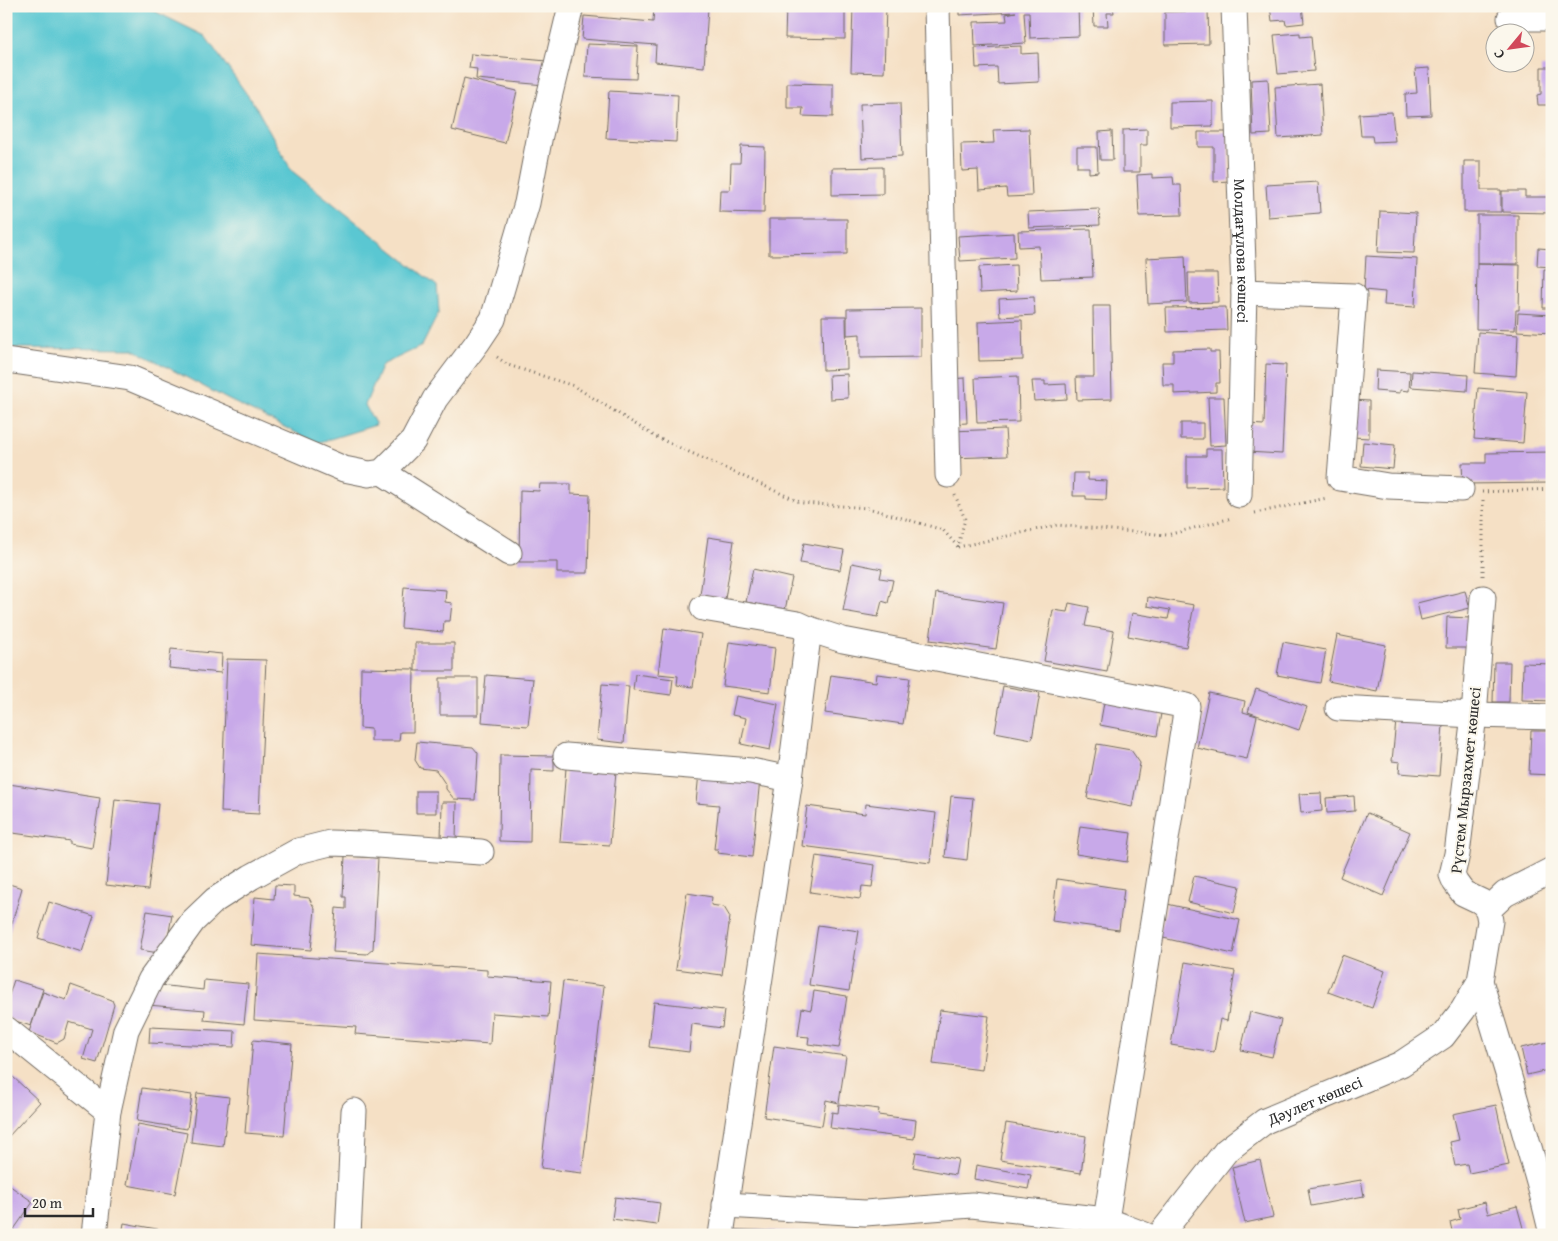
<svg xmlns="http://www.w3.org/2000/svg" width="1558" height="1241" font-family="'Gentium Book Plus',serif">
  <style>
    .water { fill: #5ac7d2; stroke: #42797e }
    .building { fill: #c8a9e9 }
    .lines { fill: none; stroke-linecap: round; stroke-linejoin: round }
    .street-casing { stroke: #726a61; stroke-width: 27 }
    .path { stroke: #726a61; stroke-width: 3; stroke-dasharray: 1 4; stroke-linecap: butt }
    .street { stroke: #fff; stroke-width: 25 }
    .labels { text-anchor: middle; stroke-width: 4; stroke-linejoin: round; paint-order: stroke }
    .street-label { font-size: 16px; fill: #2b2b2b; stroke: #fbf7ec }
  </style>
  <rect width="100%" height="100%" fill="#fbf7ec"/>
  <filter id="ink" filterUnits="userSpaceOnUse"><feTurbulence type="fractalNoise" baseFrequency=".02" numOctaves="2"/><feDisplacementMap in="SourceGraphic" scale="10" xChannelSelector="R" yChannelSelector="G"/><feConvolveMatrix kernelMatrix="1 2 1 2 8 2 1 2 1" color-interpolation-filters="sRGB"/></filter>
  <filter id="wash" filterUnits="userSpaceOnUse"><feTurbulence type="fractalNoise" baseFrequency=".0096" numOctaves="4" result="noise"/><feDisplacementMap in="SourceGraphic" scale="20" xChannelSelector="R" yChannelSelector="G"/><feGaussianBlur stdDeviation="1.12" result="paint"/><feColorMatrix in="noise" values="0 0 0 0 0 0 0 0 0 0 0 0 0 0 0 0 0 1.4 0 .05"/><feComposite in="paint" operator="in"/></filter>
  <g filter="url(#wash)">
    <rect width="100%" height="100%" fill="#f5e0c5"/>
    <path class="water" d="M6,6H144L205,36L256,107L292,171L437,286L439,312L422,346L382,365L365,405L376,425L317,443L227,399L133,349L6,348Z"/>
    <g id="blocks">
      <path class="building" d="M654,6L708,8L704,67L655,62L656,45L582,39L584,16L653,22Z
        M786,6H845V39L785,38Z
        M853,6H886L884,73L851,72Z
        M959,6H1078L1079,36L1030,38L1029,12H1024L1026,43L975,46L974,22L1007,21L1006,14L1016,12L959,15Z
        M1093,6H1113L1114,13H1107L1108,26H1094Z
        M1270,6H1302L1304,23L1286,25L1285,20L1272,21Z
        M1208,11L1209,44L1165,45V12Z
        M1300,33V37L1311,36L1314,71L1278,74L1274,35Z
        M587,44L638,46L636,79L585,77Z
        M1021,46V54L1038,53L1039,82L998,84L997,67L976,68L975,48Z
        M471,54L547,61L545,85L476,79L477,69L469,68Z
        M1541,67H1552V105H1538L1537,95L1541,94Z
        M1429,68L1431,115L1406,116L1405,94L1417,93L1415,69Z
        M464,78L517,91L505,143L452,130Z
        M1268,79L1271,134L1253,135L1251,80Z
        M787,83L833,84V117L802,116L803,108H787Z
        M1320,84L1323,135L1278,138L1275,87Z
        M609,91L678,95L676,142L606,138Z
        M1213,101V126L1170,127V102Z
        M900,103L902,156L862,158L860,104Z
        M1392,112L1395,141L1373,142L1372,136H1361L1359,114Z
        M1029,129L1032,196L1007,197L1006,188L979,190L978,170L962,171L961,144L994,143L993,130Z
        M1147,129V145H1140V172H1123V130Z
        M1112,131L1113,160H1100L1099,132Z
        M1198,132H1228L1229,181L1214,182V147H1198Z
        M741,146L765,147L764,213L719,212L720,190H730L731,163H740Z
        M1077,147H1097L1098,172L1089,173V167H1077Z
        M1464,161H1481V190H1501V212H1464Z
        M883,167V194L832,195V168Z
        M1152,174V178L1173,177L1174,185H1181L1182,215L1139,216L1137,175Z
        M1318,182L1320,213L1268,217L1266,185Z
        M1502,191H1525V197H1552V213L1502,212Z
        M1099,209L1100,225L1029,228L1028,212Z
        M1380,211L1416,213L1414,253L1378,252Z
        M1477,215H1518V264H1477Z
        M769,219H847V254L769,255Z
        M1091,229L1093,277L1041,279L1039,246L1019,247L1018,231Z
        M1014,233L1015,258L960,261L958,236Z
        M1538,248L1552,249V267L1537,266Z
        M1185,256L1187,302L1148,304L1146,258Z
        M1366,256L1417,259L1415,307L1384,305L1385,292L1364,290Z
        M1477,264L1520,265L1519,310H1516L1515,330L1476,329Z
        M1016,265L1017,291L980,293L979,267Z
        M1544,269H1552V308H1543Z
        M1188,273H1217L1218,302L1189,303Z
        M1034,297L1035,315L1000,317L999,299Z
        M1093,306H1110L1112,399L1077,400L1076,377H1094Z
        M1226,307L1227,330L1167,332L1166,308Z
        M921,308V357L860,358V334L847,335V309Z
        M1518,313L1552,315V333L1517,331Z
        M822,316H846L847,369L823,370Z
        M1022,320L1023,360L979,361L978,322Z
        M1478,332L1518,335L1516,376L1475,373Z
        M1210,349V352H1219L1220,383H1216V392L1174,394V385H1163L1162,362H1173V350Z
        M1266,364L1286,365L1282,454L1247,452L1248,424L1264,425Z
        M1376,370L1410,372L1409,391L1400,390V393L1375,391Z
        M1412,371L1468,375L1467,391L1411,387Z
        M847,374L848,398L830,399L829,375Z
        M1018,376L1019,422L977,423L975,378Z
        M965,378L967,423L950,424L948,379Z
        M1032,381H1045V385L1066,384L1067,399L1034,401Z
        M1478,388L1527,392L1523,443L1474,439Z
        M1208,397H1224L1226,445L1210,446Z
        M1352,400L1369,401V438L1352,437Z
        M1181,423H1203V439H1181Z
        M1005,429L1007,456L952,458L951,431Z
        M1363,442L1395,445L1393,469L1361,466Z
        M1206,449H1222L1223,487L1187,488V456H1206Z
        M1552,452V483L1463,484L1462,463H1486V453Z
        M1074,473H1088V480L1107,481L1106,500L1086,499V496H1073Z
        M540,484H571V494L590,495L588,573H557V562H519L520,490L539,491Z
        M708,537L734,541L725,599L700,595Z
        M804,543L844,550L840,570L800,563Z
        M852,563L882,569L880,578L893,580L888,603L882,601L878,617L843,611Z
        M753,569L792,578L785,610L746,602Z
        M404,587L446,590L445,602L452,603L450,621H444L443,632L401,628Z
        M1465,591L1470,608L1421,620L1417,603Z
        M936,593L1003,603L996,649L930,640Z
        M1148,597L1194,605L1186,647L1128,636L1132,613L1168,619L1170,610L1147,606Z
        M1069,603L1089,607L1085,626L1114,631L1107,672L1044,661L1053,610L1067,612Z
        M1447,617L1471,618V648H1446Z
        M664,628L701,634L693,687L677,685L678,676L658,674Z
        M1337,635L1386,645L1377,691L1328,681Z
        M729,642L775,648L770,692L723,686Z
        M1283,642L1326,650L1320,683L1277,675Z
        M415,643H454V671H415Z
        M171,649L222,654L221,673L169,668Z
        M227,659L266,660L259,814L221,812Z
        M1494,662H1510L1509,702H1493Z
        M1523,663L1552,664V701L1522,700Z
        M361,668L414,669L413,732H400L399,741H371V729L360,728Z
        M635,674L673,679L671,695L633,690Z
        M877,674L910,678L903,724L825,713L831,675L876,682Z
        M486,675L533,679L528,726L482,722Z
        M440,678H478V715H440Z
        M602,684L629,686L624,743L597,740Z
        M1003,686L1040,693L1032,739L995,732Z
        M1256,689L1307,707L1299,730L1248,712Z
        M1209,693L1245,701L1243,712L1257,716L1247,759L1197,748Z
        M736,696L778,704L770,750L741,744L746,718L732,715Z
        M1105,697L1162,708L1157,736L1100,725Z
        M1396,721L1443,725L1439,776L1399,773L1400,762L1392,761Z
        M1531,731H1552V775L1529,774Z
        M417,742L473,747L478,753L475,800L454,799L446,789V785L436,770L420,768L415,760Z
        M1097,744L1131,750L1140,763L1132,807L1087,798Z
        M500,755L554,756V771L531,770L530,842L499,841Z
        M566,768L616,771L610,845L560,842Z
        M699,773L760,779L752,857L717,853L718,849H714L719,805L696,803Z
        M6,775L9,776L7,787H6Z
        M9,784L100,798L92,848L70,844V841L6,832V804Z
        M416,791H436V813H416Z
        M1321,793L1322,811L1301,813L1299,794Z
        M951,796L973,798L967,860L945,857Z
        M1354,796L1355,811L1327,813L1326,798Z
        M115,799L158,804L148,890L106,885Z
        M442,802H457L456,840L441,839Z
        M866,804L936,813L930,863L802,846L807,806L865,814Z
        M1367,813L1410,832L1383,896L1340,877Z
        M1080,826L1131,833L1127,862L1076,854Z
        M345,856L378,858L373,949L367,954L333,952L336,908L346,909V897H343Z
        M816,856L875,865L872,887L862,886L860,899L810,892Z
        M1194,876L1240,886L1234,913L1188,902Z
        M1057,879L1124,889L1119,930L1052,921Z
        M6,883L22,888L7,940H6Z
        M275,885L294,886V896L309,898L315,909L311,950L251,945L255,897L274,899Z
        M687,893L712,897L711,905L724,907L730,917L722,975L676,969Z
        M49,902L94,916L82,952L38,938Z
        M1167,904L1240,920L1233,954L1159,937Z
        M147,911L172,915L166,949L159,953L140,950Z
        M818,925L859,931L849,991L809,985Z
        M258,954L487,970V976L551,981L548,1017L492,1013L490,1044L355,1034L356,1027L254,1020Z
        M1342,955L1385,971L1372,1008L1328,992Z
        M1185,962L1235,971L1227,1021L1220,1019L1214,1052L1171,1045Z
        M14,980L43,989L31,1026L6,1018V1004Z
        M204,980L248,984L244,1024L204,1020L205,1010L148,1005L150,984L203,990Z
        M563,981L604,986L582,1173L541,1168Z
        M71,985L112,1000L114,1005L97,1063L83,1059L92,1029L69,1022L64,1039L57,1043L29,1032L43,992L66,1000Z
        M814,991L847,996L839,1048L808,1044L809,1037L798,1036L802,1008L811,1010Z
        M654,1002L724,1010L722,1028L692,1024L689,1052L649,1047Z
        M940,1010L989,1016L982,1070L933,1064Z
        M1250,1012L1281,1020L1272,1057L1241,1050Z
        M150,1027L235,1031L234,1047L149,1043Z
        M253,1040L292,1044L284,1136L245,1133Z
        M1552,1041V1069L1527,1075L1521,1048Z
        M774,1046L846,1056L839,1103L826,1100L822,1126L764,1117Z
        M12,1076L40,1102L8,1137L6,1136V1083Z
        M142,1088L192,1095L187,1129L137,1121Z
        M197,1093L229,1097L223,1146L191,1142Z
        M839,1104L879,1109L878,1115L916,1120L914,1139L830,1128L832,1112L838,1113Z
        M1496,1105L1509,1165L1469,1173L1467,1164L1455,1166L1450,1142L1459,1140L1453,1114Z
        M1006,1123L1086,1136L1081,1173L1000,1160Z
        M138,1124L187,1133L175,1194L127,1185Z
        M1552,1149V1182H1551L1544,1151Z
        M916,1152L958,1159L955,1175L913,1167Z
        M1260,1160L1273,1217L1245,1223L1232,1167Z
        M976,1165L1031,1175L1028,1189L974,1179Z
        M1361,1180L1364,1196L1311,1206L1308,1189Z
        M6,1183L33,1202L10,1235H6Z
        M615,1197L660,1203L657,1225L612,1219Z
        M1485,1202L1488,1214L1517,1206L1525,1235H1453L1450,1222L1460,1219L1458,1209Z
        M124,1223L184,1234V1235H122Z
        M723,1229L836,1233V1235H723Z"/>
    </g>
  </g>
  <g filter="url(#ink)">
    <use href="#blocks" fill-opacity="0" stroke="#726a61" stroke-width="1"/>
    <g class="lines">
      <defs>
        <g id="street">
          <path d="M937,6L948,475"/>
          <path id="s1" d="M1234,6L1244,292L1239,495"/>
          <path d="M1510,18H1552"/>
          <path d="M1244,292L1354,296L1340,478L1388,486L1461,489"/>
          <path d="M6,360L130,378L344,469L369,474L382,472L413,441L435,399L477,343L493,319L527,203L540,135L571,6"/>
          <path d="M382,472L509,553"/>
          <path d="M1483,598L1474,715L1457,854L1452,875L1455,882L1463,893L1482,902L1488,910L1490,921L1480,981L1509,1077L1542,1193L1552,1234"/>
          <path d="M703,608L798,624L809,629L843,640L1187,706L1106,1220"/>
          <path d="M1338,708L1474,715L1552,717"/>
          <path d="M566,756L751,771L790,779"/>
          <path d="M1488,910L1505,894L1552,870"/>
          <path d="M6,1029L108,1111"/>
          <path d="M725,1205L865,1213L972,1205L1106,1220L1145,1235"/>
          <path d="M94,1235L108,1111L126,1030L151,979L193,921L215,900L251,877L298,851L330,843L362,844L481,852"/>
          <path d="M348,1235L354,1111"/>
          <path d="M721,1235L790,779L809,629"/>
          <path id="s2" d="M1160,1235L1226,1151L1265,1121L1401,1064L1443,1036L1463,1010L1480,981"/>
        </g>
      </defs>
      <use href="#street" class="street-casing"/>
      <path class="path" d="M497,357L508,365L574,386L656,437L802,503L868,508L943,530L958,547
        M1482,492L1552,489
        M955,495L965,519L958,546
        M1255,513L1327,498
        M958,547L1057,525L1167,535L1232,518
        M1483,576V498"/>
      <use href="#street" class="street"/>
    </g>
  </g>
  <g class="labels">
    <g class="street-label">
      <text dy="6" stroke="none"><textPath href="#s1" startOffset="245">Молдағұлова көшесі</textPath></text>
      <text transform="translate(1465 780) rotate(-84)" y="6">Рүстем Мырзахмет көшесі</text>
      <text dy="6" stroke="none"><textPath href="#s2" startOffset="210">Дәулет көшесі</textPath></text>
    </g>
  </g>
  <rect width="1558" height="1241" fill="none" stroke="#fbf7ec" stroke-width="25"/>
  <g transform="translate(1510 48) rotate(241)"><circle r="24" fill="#fbf7ec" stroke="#a8a59f"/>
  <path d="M0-4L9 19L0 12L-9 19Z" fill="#d1495b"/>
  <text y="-8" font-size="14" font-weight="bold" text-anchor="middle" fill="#2b2b2b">С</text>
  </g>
  <path d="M25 1208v8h68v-8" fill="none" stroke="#2b2b2b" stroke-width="2.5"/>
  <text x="32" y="1208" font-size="15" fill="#2b2b2b" stroke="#fbf7ec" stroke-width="4" paint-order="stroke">20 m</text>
</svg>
